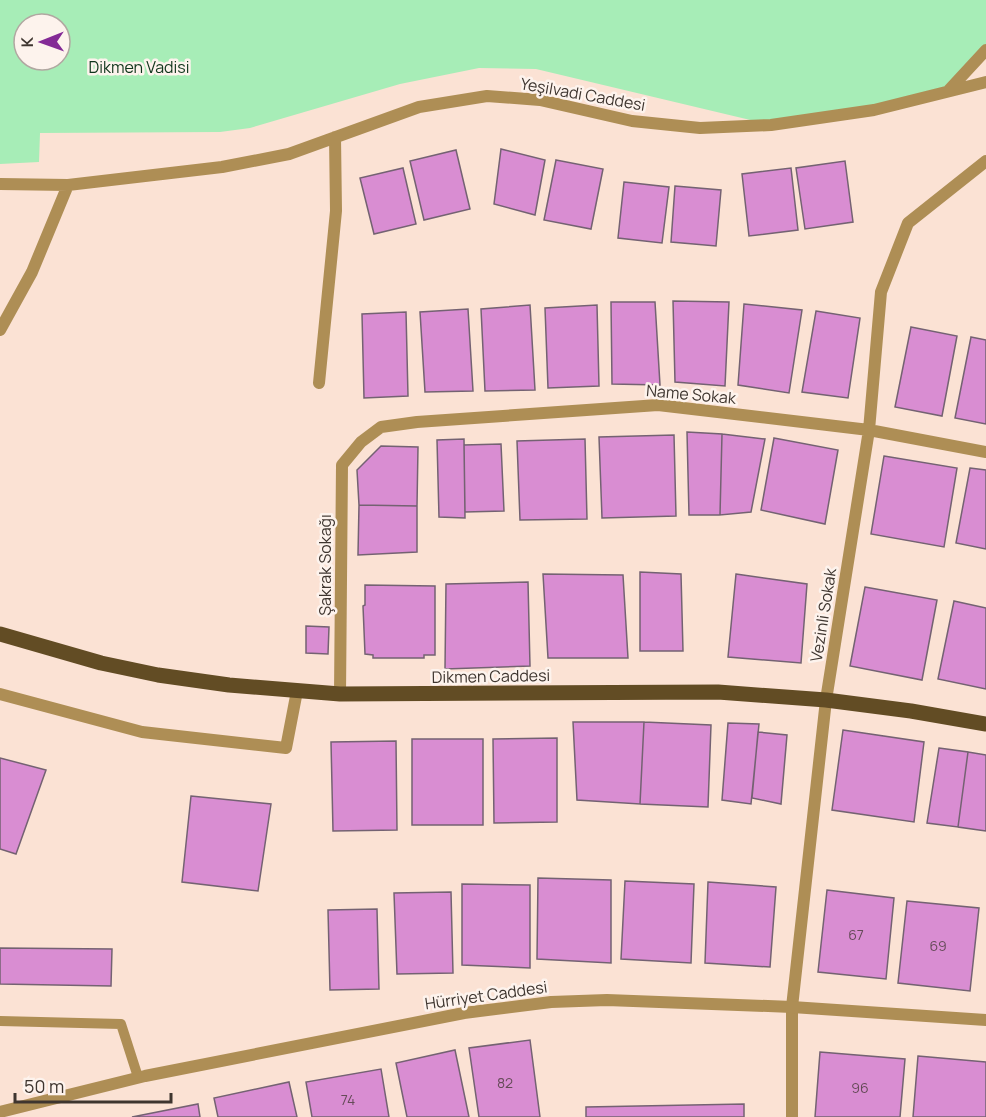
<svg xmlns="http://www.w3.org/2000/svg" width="986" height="1117" font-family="Manrope,sans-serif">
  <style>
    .green { fill: #a7edb7; fill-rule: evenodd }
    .building { fill: #d98dd2; stroke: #746272; stroke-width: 1.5 }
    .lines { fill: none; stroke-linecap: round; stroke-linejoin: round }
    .service { stroke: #ae8e55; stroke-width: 10 }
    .minor { stroke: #ae8e55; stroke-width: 12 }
    .tertiary { stroke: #ae8e55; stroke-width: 12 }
    .primary { stroke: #624c24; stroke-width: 15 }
    .labels { text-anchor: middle; stroke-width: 5; stroke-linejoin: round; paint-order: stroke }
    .number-label { font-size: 14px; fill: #654b58 }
    .park-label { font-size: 16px; fill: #0f351b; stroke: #fdf3ed }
    .street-label { font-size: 16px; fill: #3e352f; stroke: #fdf3ed }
  </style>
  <rect width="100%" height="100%" fill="#fbe2d4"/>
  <path class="green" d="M0,0H986V50L948,91L771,125L536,69L479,68L400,84L250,128L220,132L40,133L39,162L0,164ZM24,24H60V60H24Z"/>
  <path class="building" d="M501,149L545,160L535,215L494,204Z
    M456,150L470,209L424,220L410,161Z
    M556,160L603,169L591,229L544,220Z
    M845,161L853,222L805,229L796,168Z
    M403,168L416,224L374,234L360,178Z
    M791,168L798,230L749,236L742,174Z
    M624,182L669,187L662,243L618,238Z
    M675,186L721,190L716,246L671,242Z
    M673,301L729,302L725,386L675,382Z
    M611,302H655L660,385L612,384Z
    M744,304L802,310L789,393L738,385Z
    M530,305L535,390L485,391L481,309Z
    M597,305L599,386L548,388L545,308Z
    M468,309L473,391L425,392L420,312Z
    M816,311L860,318L848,398L802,392Z
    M406,312L408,396L364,398L362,314Z
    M911,327L957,336L942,416L895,407Z
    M971,337L986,340V424L955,418Z
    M687,432L722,434L720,515H689Z
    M722,434L765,439L751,512L720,515Z
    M674,435L676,516L602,518L599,437Z
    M774,438L838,450L825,524L761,510Z
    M464,439L465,518L439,517L437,440Z
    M585,439L587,519L520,520L517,441Z
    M501,444L504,511L465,512L464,445Z
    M381,446L418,447L417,506L359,505L357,470Z
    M884,456L957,468L944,547L871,534Z
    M970,468L986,470V549L956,543Z
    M359,505L417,506V552L358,555Z
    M640,572L681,574L683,651H640Z
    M543,574L623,575L628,658H548Z
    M736,574L807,584L801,663L728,657Z
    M528,582L530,666L445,669L446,584Z
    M365,585L435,586V655H424V658H373V655L365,654L363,606L365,605Z
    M865,587L937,600L922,680L850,666Z
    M954,601L986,608V689L938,679Z
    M306,626L329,627L328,654L306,653Z
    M573,722H644L640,804L577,800Z
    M644,722L711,725L708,807L640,804Z
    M728,723L759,724L751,804L722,800Z
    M843,730L924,742L914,822L832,810Z
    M758,732L787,735L781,804L752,798Z
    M557,738V822L494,823L493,739Z
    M412,739H483V825H412Z
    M396,741L397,830L333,831L331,742Z
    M939,748L968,752L958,827L927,823Z
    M968,752L986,755V831L958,827Z
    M0,758L46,770L16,854L0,849Z
    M191,796L271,804L258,891L182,882Z
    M538,878L611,880V963L537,959Z
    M625,881L694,884L691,963L621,959Z
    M708,882L776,887L770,967L705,963Z
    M462,884L530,885V968L462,965Z
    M827,890L894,898L886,979L818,972Z
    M451,892L453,973L397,974L394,893Z
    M907,901L979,908L970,991L898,983Z
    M377,909L379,989L330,990L328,910Z
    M0,948L112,949L111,986L0,984Z
    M530,1040L540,1117H479L469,1048Z
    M455,1050L469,1117H407L396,1063Z
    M820,1052L905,1059L900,1117H815Z
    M918,1056L986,1062V1117H913Z
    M381,1069L389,1117H312L306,1082Z
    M289,1082L297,1117H218L214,1098Z
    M198,1104L200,1117H132Z
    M744,1104V1117H586V1107Z"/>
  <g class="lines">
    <path class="service" d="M0,1021L121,1024L138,1077"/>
    <path class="minor" d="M949,90L986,50
      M0,184L68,185L222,167L289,154L419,107L487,96L540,100L632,121L700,128L771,125L874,110L986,82
      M0,330L32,272L68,185
      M319,383L336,211L335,137
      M0,694L142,732L286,748L297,691
      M340,694L342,465L361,442L381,427L417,422L658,405L869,430L986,452
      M792,1117V1007L826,700L869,430L881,292L908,223L986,161"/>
    <path class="tertiary" d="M0,1112L145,1076L464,1013L551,1002L607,1000L792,1007L986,1020"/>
    <path class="primary" d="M0,634L101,663L158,675L229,685L340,694L718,692L826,700L911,711L986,724"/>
  </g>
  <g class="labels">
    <g class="number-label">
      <text x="856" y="940">67</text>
      <text x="938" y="951">69</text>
      <text x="505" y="1088">82</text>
      <text x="860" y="1093">96</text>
      <text x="348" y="1105">74</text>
    </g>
    <g class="park-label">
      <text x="139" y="73">Dikmen Vadisi</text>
    </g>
    <g class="street-label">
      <text transform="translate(583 94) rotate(10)" y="6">Yeşilvadi Caddesi</text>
      <text transform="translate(691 394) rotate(5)" y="6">Name Sokak</text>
      <text transform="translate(325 565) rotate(-90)" y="6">Şakrak Sokağı</text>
      <text transform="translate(823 615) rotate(-81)" y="6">Vezinli Sokak</text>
      <text transform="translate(491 676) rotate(-1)" y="6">Dikmen Caddesi</text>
      <text transform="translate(486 995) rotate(-8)" y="6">Hürriyet Caddesi</text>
    </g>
  </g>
  <g transform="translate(42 42) rotate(269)"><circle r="28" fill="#fdf3ed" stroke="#b1a7a1" stroke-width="1.5"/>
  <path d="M0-4.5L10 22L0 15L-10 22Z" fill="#842a96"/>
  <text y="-9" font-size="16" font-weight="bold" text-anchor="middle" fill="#3e352f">K</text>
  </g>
  <path d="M15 1093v9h156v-9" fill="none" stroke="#3e352f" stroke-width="3"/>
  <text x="24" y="1093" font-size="18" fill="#3e352f" stroke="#fdf3ed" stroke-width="4.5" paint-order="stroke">50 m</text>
</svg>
